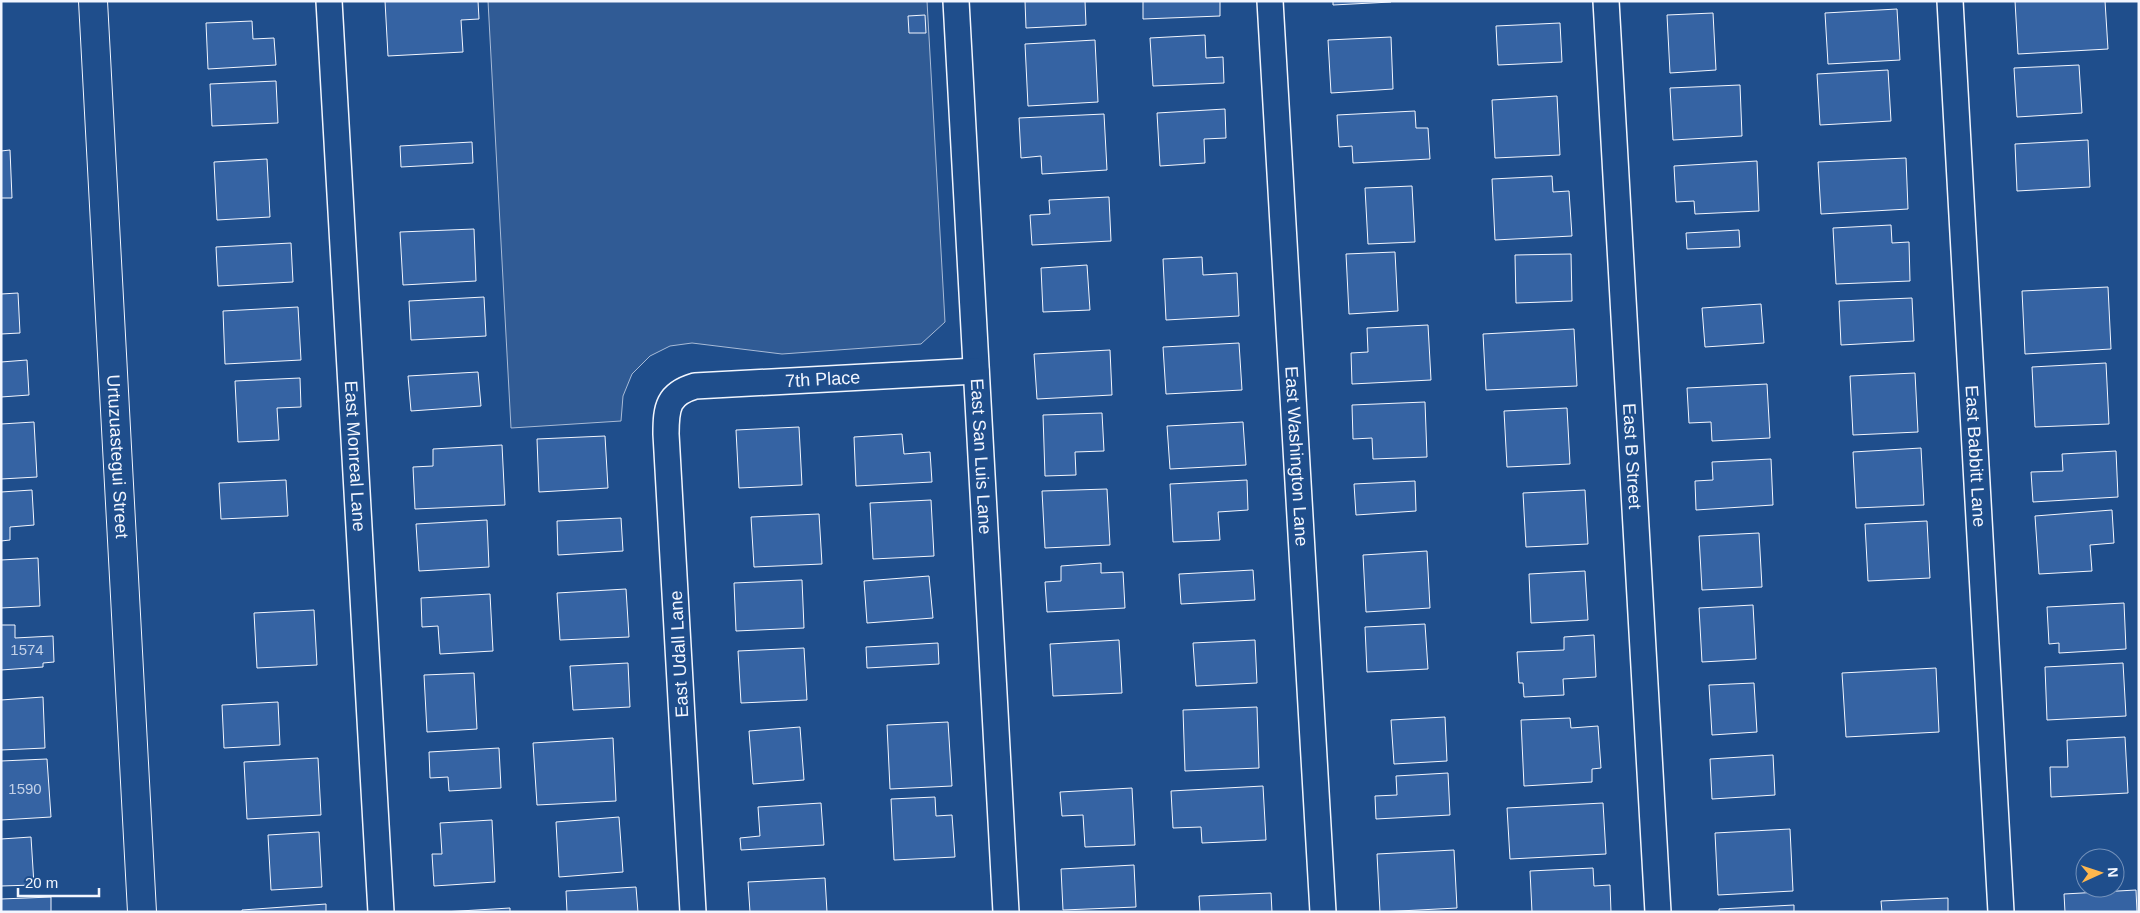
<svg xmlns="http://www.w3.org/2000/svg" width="2140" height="913" font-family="Helvetica,sans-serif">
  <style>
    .built { fill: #305b95; stroke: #a8bbd7 }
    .building { fill: #3563a3; stroke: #f2f6ff }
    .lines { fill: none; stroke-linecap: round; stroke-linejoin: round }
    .minor-casing { stroke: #f2f6ff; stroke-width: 28 }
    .secondary-casing { stroke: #f2f6ff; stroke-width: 30 }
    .minor { stroke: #1f4e8c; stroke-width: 25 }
    .secondary { stroke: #1f4e8c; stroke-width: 28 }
    .labels { text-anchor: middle; stroke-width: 4; stroke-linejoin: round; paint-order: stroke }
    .number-label { font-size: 15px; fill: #c3d1e8 }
    .street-label { font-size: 18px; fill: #f2f6ff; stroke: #1f4e8c }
  </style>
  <rect width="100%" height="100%" fill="#1f4e8c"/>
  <path class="built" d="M488,1H927L945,322L921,344L782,354L692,343L670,346L650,356L632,374L623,396L621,421L511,428Z"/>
  <path class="building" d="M385,1H478L479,19L461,20L463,52L388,56Z
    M1025,1H1085L1086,25L1026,28Z
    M1143,1H1220V16L1143,19Z
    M1333,1H1391V2L1333,5Z
    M2015,1H2105L2108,49L2018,54Z
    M1897,9L1900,60L1828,64L1825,13Z
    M1713,13L1716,70L1670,73L1667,15Z
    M925,15L926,33H909L908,16Z
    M252,21L253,39L274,38L276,65L208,69L206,23Z
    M1560,23L1562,62L1498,65L1496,26Z
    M1205,35L1206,58L1223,57L1224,83L1153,86L1150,38Z
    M1391,37L1393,89L1331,93L1328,40Z
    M1095,40L1098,102L1028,106L1025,44Z
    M2079,65L2082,113L2017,117L2014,68Z
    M1888,70L1891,121L1820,125L1817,74Z
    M276,81L278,123L212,126L210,84Z
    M1740,85L1742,136L1673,140L1670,88Z
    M1557,96L1560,155L1495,158L1492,100Z
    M1225,109L1226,138L1204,139L1205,163L1160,166L1157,113Z
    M1415,111L1416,128H1428L1430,159L1353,163L1352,146L1339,147L1337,115Z
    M1104,114L1107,170L1042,174L1041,156L1021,158L1019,118Z
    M2088,140L2090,187L2017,191L2015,144Z
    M472,142L473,163L401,167L400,146Z
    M10,150L12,198H1V151Z
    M1906,158L1908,209L1821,214L1818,162Z
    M267,159L270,217L217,220L214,162Z
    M1757,161L1759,211L1695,214L1694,201L1676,202L1674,166Z
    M1552,176L1553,192L1569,191L1572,236L1495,240L1492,179Z
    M1412,186L1415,242L1368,244L1365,188Z
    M1109,197L1111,241L1032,245L1030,215L1050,214L1049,200Z
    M1891,225L1892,243L1909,242L1910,281L1836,284L1833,228Z
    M474,229L476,281L403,285L400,232Z
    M1739,230L1740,247L1687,249L1686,233Z
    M291,243L293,282L218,286L216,247Z
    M1395,252L1398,311L1349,314L1346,254Z
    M1571,254L1572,301L1516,303L1515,255Z
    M1202,257L1203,275L1237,273L1239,316L1166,320L1163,259Z
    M1087,265L1090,310L1043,312L1041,268Z
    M2108,287L2111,349L2025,354L2022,291Z
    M18,293L20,333L1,334V294Z
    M484,297L486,336L411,340L409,301Z
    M1912,298L1914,341L1841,345L1839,301Z
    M1761,304L1764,343L1705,347L1702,308Z
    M298,307L301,360L225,364L223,311Z
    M1428,325L1431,380L1352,384L1351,353L1368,352L1367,328Z
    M1574,329L1577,386L1486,390L1483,334Z
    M1239,343L1242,390L1166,394L1163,347Z
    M1110,350L1112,395L1037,399L1034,354Z
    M27,360L29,395L1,397V362Z
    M2106,363L2109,424L2035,427L2032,367Z
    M478,372L481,406L411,411L408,376Z
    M1915,373L1918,432L1853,435L1850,376Z
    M300,378L301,407L277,408L279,440L238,442L235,381Z
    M1767,384L1770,438L1712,441L1711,422L1689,423L1687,388Z
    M1425,402L1427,457L1373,459L1372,438L1353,439L1352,405Z
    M1567,408L1570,464L1507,467L1504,411Z
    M1102,413L1104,451L1075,452L1076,475L1045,476L1043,415Z
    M34,422L37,477L1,479V424Z
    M1243,422L1246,465L1170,469L1167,426Z
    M799,427L802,485L739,488L736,430Z
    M902,434L904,454L930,452L932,482L856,486L854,437Z
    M605,436L608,488L539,492L537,439Z
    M502,445L505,505L415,509L413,467L433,466V449Z
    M1921,448L1924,505L1856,508L1853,452Z
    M2116,451L2118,497L2033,502L2031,472L2063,471L2062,454Z
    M1771,459L1773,505L1696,510L1695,481L1713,480L1712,462Z
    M286,480L288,516L221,519L219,483Z
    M1247,480L1248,510L1218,512L1220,540L1173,542L1170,484Z
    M1415,481L1416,511L1356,515L1354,484Z
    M1107,489L1110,545L1045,548L1042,491Z
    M32,490L34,525L10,527V540L1,541V492Z
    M1585,490L1588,544L1526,547L1523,493Z
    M931,500L934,556L873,559L870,503Z
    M2112,510L2114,543L2090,545L2092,571L2039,574L2035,516Z
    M819,514L822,564L754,567L751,517Z
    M621,518L623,551L558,555L557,521Z
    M487,520L489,567L419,571L416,524Z
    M1927,521L1930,578L1868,581L1865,524Z
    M1759,533L1762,587L1702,590L1699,536Z
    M1427,551L1430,608L1366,612L1363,555Z
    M38,558L40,606L1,608V560Z
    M1101,563V573L1123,572L1125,608L1047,612L1045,582L1061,581V566Z
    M1253,570L1255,600L1181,604L1179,574Z
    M1585,571L1588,620L1531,623L1529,574Z
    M929,576L933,618L867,623L864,581Z
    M802,580L804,628L736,631L734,583Z
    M626,589L629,637L560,640L557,593Z
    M490,594L493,651L440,654L438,626L422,627L421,598Z
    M2124,603L2126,649L2059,653V643L2049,644L2047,607Z
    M1753,605L1756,659L1702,662L1699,608Z
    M314,610L317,665L257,668L254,613Z
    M1425,624L1428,669L1367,672L1365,627Z
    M1,625H15V638L53,636L54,662L43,663V667L1,670Z
    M1594,635L1596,677L1563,679L1564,695L1524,697L1523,683H1519L1517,652L1564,650V637Z
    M1119,640L1122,693L1053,696L1050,644Z
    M1255,640L1257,683L1196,686L1193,643Z
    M938,643L939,664L867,668L866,647Z
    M804,648L807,700L741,703L738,651Z
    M628,663L630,707L573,710L570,666Z
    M2123,663L2126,716L2047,720L2045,667Z
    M1936,668L1939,732L1846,737L1842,673Z
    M474,673L477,729L427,732L424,675Z
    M1754,683L1757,732L1712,735L1709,685Z
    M43,697L45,748L1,750V700Z
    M278,702L280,745L224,748L222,705Z
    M1257,707L1259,768L1185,771L1183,710Z
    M1445,717L1447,761L1394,764L1391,720Z
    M1570,718L1571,728L1598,726L1601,768L1592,769V782L1524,786L1521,720Z
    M948,722L952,786L890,789L887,725Z
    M800,727L804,780L753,784L749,731Z
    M2125,737L2128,793L2051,797L2050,767H2068L2067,740Z
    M613,738L616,801L537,805L533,743Z
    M499,748L501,788L449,791L448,777L430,778L429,752Z
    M1773,755L1775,795L1712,799L1710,759Z
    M318,758L321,815L247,819L244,762Z
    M47,759L51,817L1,820V761Z
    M1448,773L1450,815L1376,819L1375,796L1397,795L1396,776Z
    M1263,786L1266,840L1202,843L1201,827L1173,828L1171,791Z
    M1132,788L1135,845L1085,847L1083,815L1062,816L1060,792Z
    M935,797L936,816L952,815L955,857L894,860L891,799Z
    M821,803L824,845L741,850L740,838L760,836L758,807Z
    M1603,803L1606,854L1510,859L1507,808Z
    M619,817L623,872L559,877L556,822Z
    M492,820L495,882L434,886L432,854H442L440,823Z
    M1790,829L1793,891L1718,895L1715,833Z
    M319,832L322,887L271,890L268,835Z
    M31,837L34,885L1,886V839Z
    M1454,850L1457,908L1380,912L1377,854Z
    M1134,865L1136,907L1063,910L1061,869Z
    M1593,868L1594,886L1610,885L1611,912H1532L1530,871Z
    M825,878L827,912H750L748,882Z
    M636,887L638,912H567L566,891Z
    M2136,890L2137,912H2065L2064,894Z
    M1271,893L1272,912H1200L1199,896Z
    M51,897V912H1V899Z
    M1948,898V912H1882L1881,901Z
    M326,904V912H242V910Z
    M1794,905V912H1719V909Z
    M510,908V912H443Z"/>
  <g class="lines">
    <defs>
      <g id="minor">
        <path id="s1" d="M329,1L381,912"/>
        <path id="s2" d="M956,1L1006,912"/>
        <path id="s3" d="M1270,1L1323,912"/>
        <path id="s4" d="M1606,1L1658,912"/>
        <path id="s5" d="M1950,1L2001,912"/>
        <path id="s6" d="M693,912L666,434C666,407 668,394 695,386L976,371"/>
      </g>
      <g id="secondary">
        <path id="s7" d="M93,1L142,912"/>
      </g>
    </defs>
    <use href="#minor" class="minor-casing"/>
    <use href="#secondary" class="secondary-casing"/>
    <use href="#minor" class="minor"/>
    <use href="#secondary" class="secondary"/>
  </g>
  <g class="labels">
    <g class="number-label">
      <text x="27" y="655">1574</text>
      <text x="25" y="794">1590</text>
    </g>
    <g class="street-label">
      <text dy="6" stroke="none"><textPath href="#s6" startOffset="669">7th Place</textPath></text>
      <text dy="6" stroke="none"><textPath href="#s3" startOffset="456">East Washington Lane</textPath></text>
      <text dy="6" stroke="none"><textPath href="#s4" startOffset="456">East B Street</textPath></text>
      <text dy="6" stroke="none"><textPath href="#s5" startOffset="456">East Babbitt Lane</textPath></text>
      <text dy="6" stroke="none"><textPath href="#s7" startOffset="456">Urtuzuastegui Street</textPath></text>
      <text dy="6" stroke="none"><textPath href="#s1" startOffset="456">East Monreal Lane</textPath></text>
      <text dy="6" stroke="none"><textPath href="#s2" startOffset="456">East San Luis Lane</textPath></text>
      <text transform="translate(679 654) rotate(-93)" y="6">East Udall Lane</text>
    </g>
  </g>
  <rect width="2140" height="913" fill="none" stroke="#f2f6ff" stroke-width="5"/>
  <g transform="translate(2100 873) rotate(87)"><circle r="24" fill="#1f4e8c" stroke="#7391ba"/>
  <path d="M0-4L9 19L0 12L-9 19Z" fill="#ffb74d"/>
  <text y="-8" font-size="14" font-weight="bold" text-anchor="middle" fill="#f2f6ff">N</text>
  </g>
  <path d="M18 888v8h81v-8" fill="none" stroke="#f2f6ff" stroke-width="2.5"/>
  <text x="25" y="888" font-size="15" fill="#f2f6ff" stroke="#1f4e8c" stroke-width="4" paint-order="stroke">20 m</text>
</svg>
